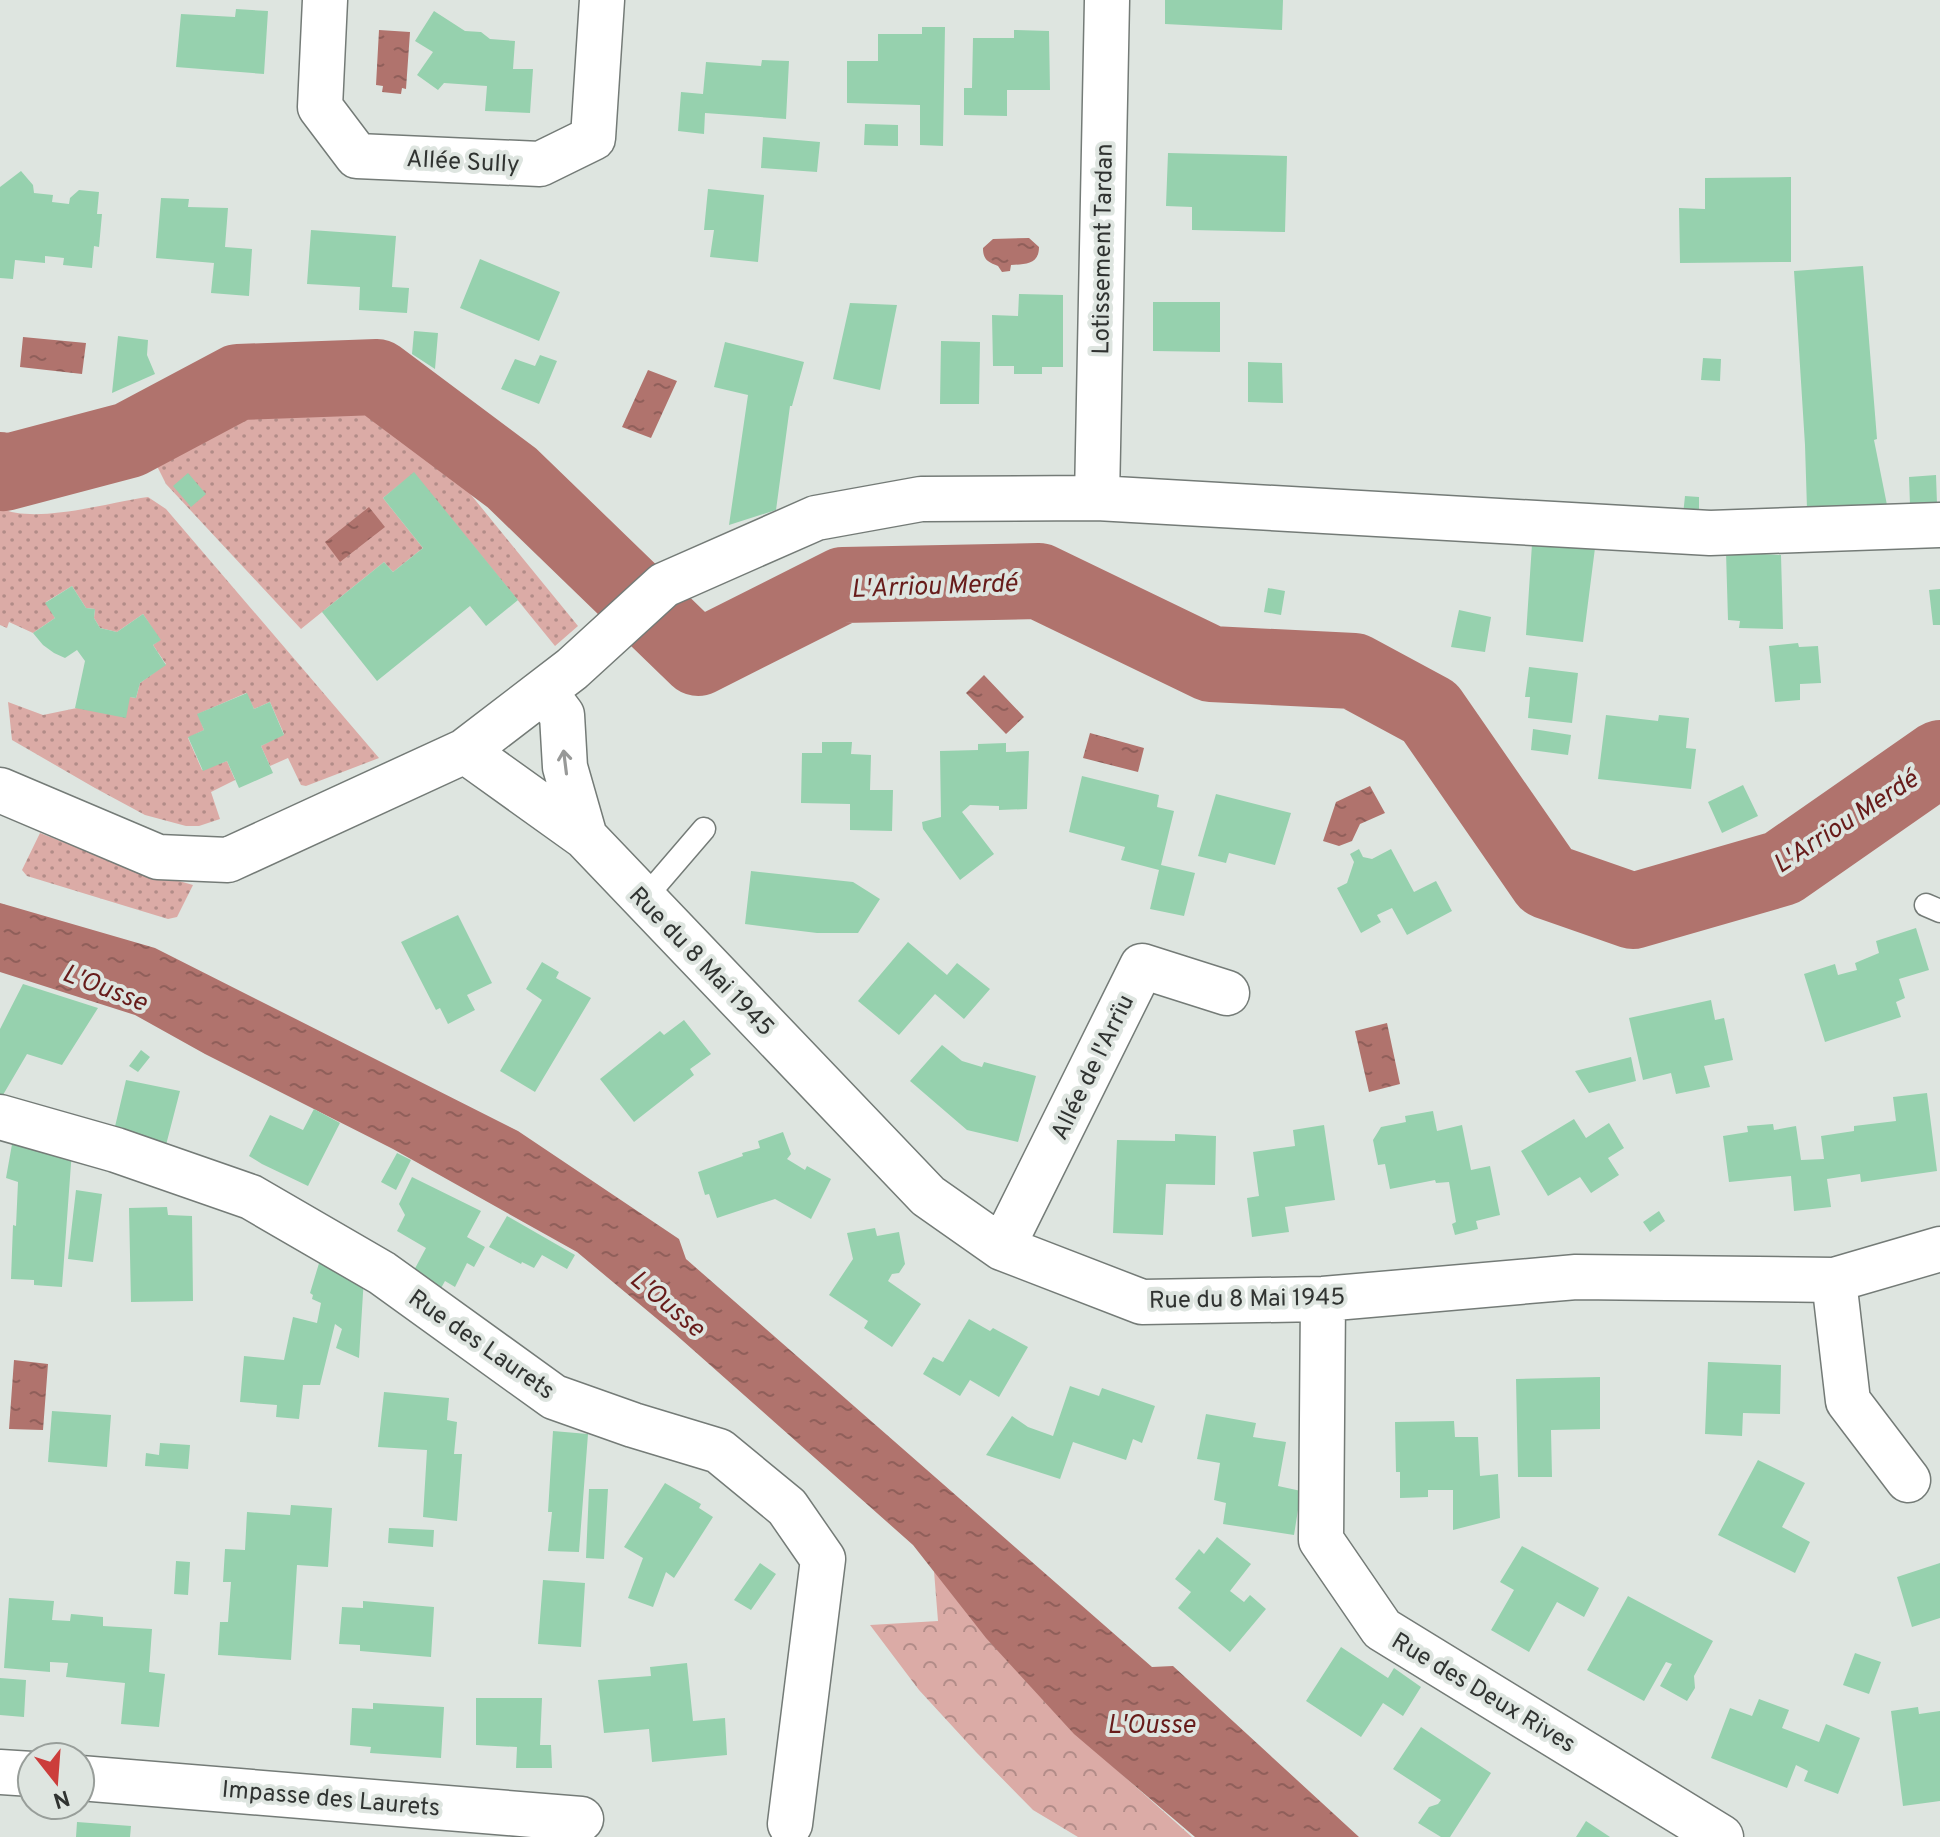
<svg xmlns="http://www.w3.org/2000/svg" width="1940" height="1837" font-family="Overpass,sans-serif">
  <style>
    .green { fill: url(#green-dots) }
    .forest { fill: url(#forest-crowns) }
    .water { fill: url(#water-ripples) }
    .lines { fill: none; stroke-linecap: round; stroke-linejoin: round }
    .river { stroke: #b0736d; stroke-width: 76 }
    .building { fill: #96d1ae }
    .lane-casing { stroke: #747b77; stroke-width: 25 }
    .street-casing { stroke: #747b77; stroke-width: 47 }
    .lane { stroke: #fff; stroke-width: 22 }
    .street { stroke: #fff; stroke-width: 44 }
    .oneway { stroke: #989998 }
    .labels { text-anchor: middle; stroke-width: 8; stroke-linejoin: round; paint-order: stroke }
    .street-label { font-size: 24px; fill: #303331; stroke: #dee5e0 }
    .water-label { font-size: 26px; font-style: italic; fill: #671b1a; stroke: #dee5e0 }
  </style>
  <defs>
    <pattern id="green-dots" width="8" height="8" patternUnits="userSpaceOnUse" patternTransform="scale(2)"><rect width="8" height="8" fill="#dbaba6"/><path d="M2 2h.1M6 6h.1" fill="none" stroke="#b28c88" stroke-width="1.8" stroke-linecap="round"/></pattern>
    <pattern id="forest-crowns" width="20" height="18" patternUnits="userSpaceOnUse" patternTransform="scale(2)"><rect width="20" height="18" fill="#dbaba6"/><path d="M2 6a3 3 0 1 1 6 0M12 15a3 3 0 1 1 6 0" fill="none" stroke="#b28c88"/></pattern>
    <pattern id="water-ripples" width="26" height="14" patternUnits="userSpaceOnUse" patternTransform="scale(2)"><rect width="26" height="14" fill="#b0736d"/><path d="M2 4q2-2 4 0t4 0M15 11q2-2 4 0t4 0" fill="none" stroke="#905f5a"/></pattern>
  </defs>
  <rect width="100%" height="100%" fill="#dee5e0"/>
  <path class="green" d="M262,404L362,410L432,447L578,626L555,646L414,473L383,498L423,548L393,572L384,562L301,629L166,484L155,462Z
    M148,497L166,509L379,758L306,786L301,785L288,758L270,766L261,746L284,734L270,702L254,709L246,693L198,714L204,730L188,738L202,770L227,761L235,780L211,792L220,819L199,826H186L145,815L95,788L12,740L8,702L43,715L130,697L136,698L140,683L166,664L153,645L160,640L143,614L117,632L100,628L94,618L95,609L86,608L72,586L46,602L55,618L33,633L9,622L7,628L0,625V508C36,525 109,502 148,497Z
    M40,833L120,864L193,885L177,917L168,919L27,876L22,870Z"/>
  <path class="forest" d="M934,1571L1099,1754L1192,1837H1078L1033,1810L976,1752L919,1690L870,1625L938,1621Z"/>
  <path class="water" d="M379,30L410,32L406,89L402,88L401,94L382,92L383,86L376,85Z
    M1029,238L1039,247C1039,265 1025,264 1011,265L1010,271L1002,272L998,266C988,262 983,260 983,248L993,239Z
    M23,337L86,343L82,374L20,367Z
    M648,370L677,381L651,438L622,427Z
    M369,507L385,527L340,562L325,542Z
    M984,675L1024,717L1006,734L966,693Z
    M1090,733L1144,748L1138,772L1083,758Z
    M1370,786L1385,813L1360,824L1352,841L1339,846L1323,841L1336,802Z
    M0,903L155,948L518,1131L679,1239L686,1259L1152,1667L1173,1666L1359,1837H1195L1074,1734L986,1638L913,1545L674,1333L577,1252L393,1149L205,1054L135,1015L0,972Z
    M1387,1023L1400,1084L1369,1092L1355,1031Z
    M14,1360L48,1364L43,1430L9,1429Z"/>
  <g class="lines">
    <path class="river" d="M0,470L4,473L129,440L238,382L377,377L512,478L698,658L843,585L1039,581L1211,664L1354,671L1430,712L1547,881L1633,911L1782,868L1940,758"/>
  </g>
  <path class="building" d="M1165,0H1283L1282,30L1165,24Z
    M236,9L268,11L264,74L176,67L181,14L235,17Z
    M434,11L465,31L481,32L490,39L515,41L513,69H533L530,113L485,111L487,86L444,83L438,90L417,75L433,52L415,41Z
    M922,27H945L943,146L920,145V105L847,103V61H878V34H922Z
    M1014,30L1049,31L1050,90H1007V116L964,115V88H972L973,38H1014Z
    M762,60L789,61L786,119L705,113L704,134L678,131L681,92L703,94L706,62L761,66Z
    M865,124L898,125V146L864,145Z
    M763,137L820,142L817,172L761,168Z
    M1168,153L1287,156L1285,232L1192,230V207L1166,206Z
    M21,171L33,185L34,193L53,195L52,202L69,204L70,198L79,190L99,192L97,214H102L99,247L94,246L92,268L63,265L64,258L45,256V263L15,260L13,279L0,278V187Z
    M1791,177V262L1680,263L1679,208L1705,209V178Z
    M708,189L764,195L758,262L710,257L714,230H704Z
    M161,198L189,199L188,207L228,208L225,247L252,249L249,296L211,293L214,263L156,258Z
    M311,230L396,236L392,287L409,288L407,313L359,310L360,287L307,284Z
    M480,259L560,292L539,341L460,308Z
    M1863,266L1877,439L1874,440L1887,505L1807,509L1805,445L1794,271Z
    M1019,294L1063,295V367H1042V374H1014V366H993L992,315L1018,316Z
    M1153,302H1220V352L1153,351Z
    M850,303L897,305L880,390L833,379Z
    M414,331L438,333L435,369L412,354Z
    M118,336L148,340L147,355L155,374L112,393Z
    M941,341L980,342L979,404H940Z
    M725,342L804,362L792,406H790L776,510L729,525L748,395L714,387Z
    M540,355L557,361L539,404L501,389L515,359L535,366Z
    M1703,358L1721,359L1720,381L1701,380Z
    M1248,362L1282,363L1283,403L1248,402Z
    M414,472L518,600L486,626L470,606L377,681L322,612L384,562L393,572L423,548L383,498Z
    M188,473L206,494L191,507L173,486Z
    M1936,475L1937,504L1910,505L1909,477Z
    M1685,496L1699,497V514L1683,515Z
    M1532,544L1595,548L1583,642L1526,635Z
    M1726,552L1781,555L1783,629L1739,628L1740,621L1728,620Z
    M72,586L86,608L95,609L94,618L100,628L117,632L143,614L161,640L153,645L166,665L140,683L136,698L130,697L126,718L75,708L85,661L77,650L65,658L54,653L43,645L33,633L55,618L45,603Z
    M1268,588L1285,591L1281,615L1264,612Z
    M1940,589V625H1933L1929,590Z
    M1459,610L1491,617L1485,652L1451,647Z
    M1798,643L1799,647L1818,646L1821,683L1800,684V700L1775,702L1769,646Z
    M1529,667L1578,673L1572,723L1528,718L1530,697H1525Z
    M247,693L254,709L270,702L284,735L261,746L273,773L239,788L227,761L203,771L188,737L204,730L197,714Z
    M1606,715L1658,721L1659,715L1689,718L1686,748L1696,749L1691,789L1598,779Z
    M1533,729L1571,735L1568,755L1531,750Z
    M822,742H852L851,754L871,755L870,790H893L892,831L850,830V804L801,803L802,753H822Z
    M1006,743V752L1029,751L1027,809L999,810V806L970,805L962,812L994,854L960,880L923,829L922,822L941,817L940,751L978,750V744Z
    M1082,776L1159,795L1157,807L1174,811L1161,865L1195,873L1184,916L1150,909L1159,870L1121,860L1125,847L1069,832Z
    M1743,785L1758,816L1722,833L1708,802Z
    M1216,794L1291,813L1275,865L1229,853L1226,863L1198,856Z
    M1359,849L1363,857L1372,859L1391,849L1414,892L1436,881L1452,911L1407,935L1392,908L1377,915L1381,922L1361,933L1337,888L1347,883L1354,862L1350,854Z
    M751,871L853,882L880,899L858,933H817L745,924Z
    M458,915L492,983L467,995L475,1010L448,1024L440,1008L436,1010L401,942Z
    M1916,928L1929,970L1899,979L1905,998L1896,1002L1901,1017L1825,1042L1804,974L1835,964L1838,975L1857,970L1855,963L1879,953L1876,941Z
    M908,942L947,975L957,963L990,989L964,1019L935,994L899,1035L858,1001Z
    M542,962L559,972L556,978L591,998L535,1092L500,1071L542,1000L526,989Z
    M23,984L98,1008L62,1065L27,1054L0,1100V1029Z
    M1711,1000L1715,1020L1724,1018L1733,1060L1704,1066L1710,1087L1676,1094L1671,1073L1643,1080L1629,1018Z
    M684,1020L711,1054L690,1069L694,1075L634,1122L600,1079L660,1031L664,1035Z
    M942,1045L962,1061L982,1067L984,1062L1036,1076L1018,1142L967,1130L910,1081Z
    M141,1050L150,1057L138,1072L129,1066Z
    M1631,1057L1636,1081L1589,1093L1575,1071Z
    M126,1080L180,1091L166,1145L113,1135Z
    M1927,1093L1937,1171L1861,1182L1860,1174L1827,1179L1831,1207L1794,1211L1791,1176L1729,1182L1723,1136L1748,1132L1747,1126L1773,1124L1774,1130L1796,1126L1801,1160L1824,1159L1821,1136L1854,1131V1126L1896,1121L1893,1097Z
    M314,1109L340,1123L308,1186L262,1164L249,1156L270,1115L303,1130Z
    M1433,1111L1437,1131L1462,1125L1471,1170L1490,1166L1500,1215L1476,1221L1478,1229L1455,1235L1452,1224L1456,1222L1449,1182L1436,1183L1435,1180L1390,1189L1385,1164L1378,1165L1373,1140L1381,1127L1406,1122L1405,1116Z
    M1574,1119L1586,1138L1609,1123L1624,1148L1608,1158L1619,1175L1591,1193L1580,1177L1548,1196L1521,1151Z
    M1324,1125L1335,1200L1285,1207L1289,1232L1252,1237L1247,1198L1259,1196L1253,1152L1295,1146L1293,1130Z
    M783,1132L791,1154L787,1159L805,1170L807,1166L831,1179L811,1219L775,1199L717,1218L709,1194L705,1195L698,1172L743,1156L742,1153L760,1148L758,1141Z
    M14,1133L72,1150L62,1287L34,1285V1280L11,1279L13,1225L16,1226L18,1182L6,1178Z
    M1175,1134L1216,1136L1215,1185L1166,1184L1163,1235L1113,1233L1117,1140L1175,1141Z
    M397,1153L411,1160L396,1190L381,1182Z
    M412,1177L481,1211L467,1237L485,1247L474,1267L467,1263L455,1287L445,1281L440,1290L412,1274L426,1248L397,1231L405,1215L399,1204Z
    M76,1190L102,1194L93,1262L68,1259Z
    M167,1207L168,1215L192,1216L193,1301L131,1302L129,1208Z
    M1659,1211L1665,1221L1650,1232L1643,1222Z
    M507,1216L575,1255L567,1269L542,1255L534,1268L522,1262L521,1264L489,1247Z
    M875,1228L877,1236L899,1232L905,1264L899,1273L892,1274L888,1281L921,1304L892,1347L864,1328L868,1321L829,1295L853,1259L847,1233Z
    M320,1260L364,1277L359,1358L336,1348L342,1329L335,1324L320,1385H303L299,1419L276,1417L277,1405L240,1402L244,1356L284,1360L293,1317L317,1323L321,1303L312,1299L313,1295L310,1293Z
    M969,1319L990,1331L993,1328L1028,1347L999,1397L970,1380L960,1396L923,1374L933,1357L943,1362Z
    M1708,1362L1781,1365L1780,1414L1743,1413L1742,1436L1705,1434Z
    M1600,1377V1429L1551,1430L1552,1477H1518L1516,1379Z
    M1070,1386L1099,1396L1102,1388L1155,1406L1142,1443L1133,1439L1126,1460L1073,1442L1060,1479L986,1455L1012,1416L1028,1427L1053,1436Z
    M384,1392L449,1398L447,1420L457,1422L454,1454H462L457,1521L423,1517L427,1450L378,1447Z
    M52,1411L111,1415L107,1467L48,1462Z
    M1206,1414L1256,1423L1253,1437L1286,1442L1278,1486L1301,1491L1294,1535L1223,1524L1226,1503L1214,1500L1220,1463L1197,1459Z
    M1454,1421L1455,1437H1478L1480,1476L1498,1474L1500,1518L1453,1530V1490H1428V1497L1400,1498V1472H1396L1395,1422Z
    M553,1431L588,1434L579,1552L548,1551L552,1512H548Z
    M160,1443L190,1445L188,1469L145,1466L146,1453L159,1455Z
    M1758,1460L1805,1483L1782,1527L1810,1542L1795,1573L1718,1535Z
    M665,1483L701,1504L699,1508L713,1517L674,1578L666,1572L653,1607L628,1598L643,1558L624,1547Z
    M589,1489H608L604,1559L586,1558Z
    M291,1505L332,1508L328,1567L297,1565L291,1660L218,1655L220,1622H228L231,1582H223L225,1549L245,1550L247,1512L290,1515Z
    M389,1528L434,1530L433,1547L388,1543Z
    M1217,1537L1251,1564L1230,1591L1244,1602L1250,1595L1266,1609L1230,1652L1178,1608L1191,1592L1175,1579L1199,1549L1204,1554Z
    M1522,1546L1599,1588L1584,1617L1557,1602L1529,1652L1491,1630L1514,1590L1500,1582Z
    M176,1561L190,1562L188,1595L174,1594Z
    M760,1563L776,1574L751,1610L734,1600Z
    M1940,1563V1618L1912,1627L1897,1577Z
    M543,1580L585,1583L581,1647L538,1644Z
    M1628,1596L1713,1641L1694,1676L1695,1688L1687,1701L1660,1686L1672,1664L1666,1662L1644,1701L1587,1670Z
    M9,1598L54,1601L52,1620L70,1621L71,1614L103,1617V1626L152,1629L149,1672L165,1674L159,1727L121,1724L125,1683L66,1677L68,1663L50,1662V1672L4,1668Z
    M363,1601L434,1607L431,1657L360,1651V1645L339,1644L342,1607L363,1608Z
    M1341,1647L1388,1678L1394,1668L1421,1687L1403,1716L1383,1703L1361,1737L1306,1701Z
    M1855,1653L1881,1662L1869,1694L1843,1685Z
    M687,1663L693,1721L725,1718L727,1755L652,1762L649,1729L604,1733L598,1680L651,1676L650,1667Z
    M0,1678L26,1680L24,1717L0,1715Z
    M476,1698H542L540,1745H551L552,1768H516L517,1747L476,1745Z
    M1759,1699L1789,1710L1782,1728L1819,1742L1826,1724L1860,1738L1838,1794L1804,1781L1808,1771L1796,1765L1787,1788L1711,1758L1730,1708L1752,1716Z
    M373,1703L444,1707L441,1758L370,1753L371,1747L350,1745L352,1708L373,1709Z
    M1918,1707L1919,1714L1940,1711V1801L1903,1806L1891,1711Z
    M1421,1727L1491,1773L1450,1837H1441L1418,1823L1429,1807L1438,1804L1441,1800L1393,1769Z
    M1586,1821L1610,1837H1576Z
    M77,1822L131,1826L130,1837H76Z"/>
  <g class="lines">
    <defs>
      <path id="lane" d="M643,900L704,829
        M1926,905L1940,911"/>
      <path id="street" d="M325,0L320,107L357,156L540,164L593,138L602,0
        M1097,498L1107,0
        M544,691L562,715L565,767L585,837
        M465,751L585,837L928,1196L1002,1248L1142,1302L1323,1299L1576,1277L1834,1280L1940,1249
        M0,790L158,857L228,860L465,751L572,669L664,585L816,518L921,499L1097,498L1710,533L1940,525
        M0,1117L116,1150L251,1197L382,1273L554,1397L633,1425L719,1451L787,1507L823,1559L790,1824
        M1002,1248L1142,966L1227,993
        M1834,1280L1848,1401L1908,1480
        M1323,1299L1321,1540L1382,1629L1721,1837
        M0,1772L32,1774
        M80,1778L581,1819"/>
    </defs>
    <use href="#lane" class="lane-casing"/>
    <use href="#street" class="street-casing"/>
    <use href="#lane" class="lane"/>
    <use href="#street" class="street"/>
  </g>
  <defs><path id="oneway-shaft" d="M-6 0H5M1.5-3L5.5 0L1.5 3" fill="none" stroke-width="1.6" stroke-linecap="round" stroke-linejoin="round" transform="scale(2)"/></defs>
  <use class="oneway" href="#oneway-shaft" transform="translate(565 762) rotate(-97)"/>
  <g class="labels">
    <g class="street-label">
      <text transform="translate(463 161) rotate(3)" y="8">Allée Sully</text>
      <text transform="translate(1102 249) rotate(-89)" y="8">Lotissement Tardan</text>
      <text transform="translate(702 961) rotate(46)" y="8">Rue du 8 Mai 1945</text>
      <text transform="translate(1092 1067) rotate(-64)" y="8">Allée de l'Arrïu</text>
      <text transform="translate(1247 1298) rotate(-1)" y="8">Rue du 8 Mai 1945</text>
      <text transform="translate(482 1344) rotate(35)" y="8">Rue des Laurets</text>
      <text transform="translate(1484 1692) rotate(31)" y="8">Rue des Deux Rives</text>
      <text transform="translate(331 1798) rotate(5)" y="8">Impasse des Laurets</text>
    </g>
    <g class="water-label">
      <text transform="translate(934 585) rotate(-2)" y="9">L'Arriou Merdé</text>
      <text transform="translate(1845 821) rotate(-33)" y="9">L'Arriou Merdé</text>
      <text transform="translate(105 987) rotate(21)" y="9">L'Ousse</text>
      <text transform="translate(668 1303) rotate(40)" y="9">L'Ousse</text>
      <text x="1151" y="1733">L'Ousse</text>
    </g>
  </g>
  <g transform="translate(56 1781) rotate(163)"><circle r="38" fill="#dee5e0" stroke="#989e9a" stroke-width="2"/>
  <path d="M0-6L14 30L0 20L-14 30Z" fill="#cc3d3b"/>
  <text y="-12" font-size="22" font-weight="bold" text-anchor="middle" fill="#303331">N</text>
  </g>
</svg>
